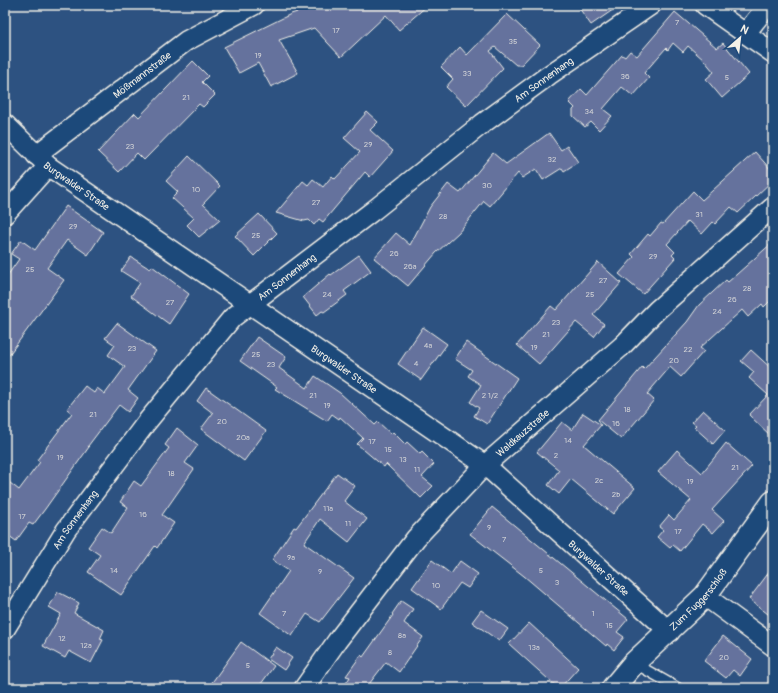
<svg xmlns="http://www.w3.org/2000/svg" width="778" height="693" font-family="Pangolin,sans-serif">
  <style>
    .building { fill: #65729d; stroke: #f4f1e8 }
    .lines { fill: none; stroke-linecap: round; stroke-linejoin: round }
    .lane-casing { stroke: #f4f1e8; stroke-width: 12 }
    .street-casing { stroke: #f4f1e8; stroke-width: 22 }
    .secondary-casing { stroke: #f4f1e8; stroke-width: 25 }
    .lane { stroke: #1f4a7a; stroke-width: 9 }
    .street { stroke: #1f4a7a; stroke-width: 19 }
    .secondary { stroke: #1f4a7a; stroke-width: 22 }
    .labels { text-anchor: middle; stroke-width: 4; stroke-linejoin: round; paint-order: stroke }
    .number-label { font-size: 8px; fill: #d0d1d5 }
    .street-label { font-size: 10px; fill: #f4f1e8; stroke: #1f4a7a }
  </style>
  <rect width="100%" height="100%" fill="#2d5281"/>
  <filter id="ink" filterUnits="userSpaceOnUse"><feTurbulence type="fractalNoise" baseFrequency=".025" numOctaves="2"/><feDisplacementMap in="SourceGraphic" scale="8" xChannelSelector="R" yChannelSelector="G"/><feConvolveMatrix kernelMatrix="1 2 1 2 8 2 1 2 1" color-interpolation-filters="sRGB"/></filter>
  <g filter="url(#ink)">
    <path class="building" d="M319,5H428L399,30L386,15L341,57L314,28L279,40L298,73L271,87L258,63L239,73L224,47L291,14Z
      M577,5H620L591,25Z
      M675,12L717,48L723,43L749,74L722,98L706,79L714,72L704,60L688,46L683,52L673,43L668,50L666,48L644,73L649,78L633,96L622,87L603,109L612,116L599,130L591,122L585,127L573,116V110L575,108L569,102L581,89L587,95L622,55L625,57L630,51L637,56Z
      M507,14L540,45L521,65H516L495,47L490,51L503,68L466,106L446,87L453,79L441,67L460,47L467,55Z
      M193,61L208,76L202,82L215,95L203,107L199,104L144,160L137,153L119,172L98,152L135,113L139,117Z
      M367,112L378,122L370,130L393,151L370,177L365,172L323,222L319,219L314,225L309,220L304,221L276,213L303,181L308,185L313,179L323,187L332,176L335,179L360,152L344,138Z
      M549,133L561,150L567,146L578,162L564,171L562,168L543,180L536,169L522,178L518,173L490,206L484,201L459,232L436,253L408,286L374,258L396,233L410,245L430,207L448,184L460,193L493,153L506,164Z
      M755,152L773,172V180L738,213L731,207L715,224L713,222L702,234L688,221L667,244L675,252L672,255L675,258L643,294L619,274L634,257L631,254L648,234L650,236L661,223L663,224L693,191L702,200Z
      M189,156L220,186L203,204L220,220L199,237L187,225L194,218L172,198L178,192L166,181Z
      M66,206L103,232L88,255L67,240L47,268L64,280L5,360V279L19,259L11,254L21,240L35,250Z
      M259,214L277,233L254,256L235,236Z
      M773,242V298L764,307L762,304L748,317L742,310L700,348L704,351L681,377L670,367L647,394L654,400L621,439L598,420L642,367L644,369L687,322L699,305L726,280L728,282Z
      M359,255L371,271L344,291L347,295L324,312L322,311L317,315L303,297L330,274L331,275Z
      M131,257L150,269L152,266L189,294L169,324L131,296L140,283L121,271Z
      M598,262L621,283L593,315L604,324L594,337L576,322L539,364L517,345L551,306L556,310Z
      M117,323L156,351L128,390L138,398L128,412L119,405L88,446L89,447L45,509L33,525L29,523L16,541L5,533V479L19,490L40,462L37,460L72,413L67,409L85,386L94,393L97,388L105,394L125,367L108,355L115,345L105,338Z
      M423,327L447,344L421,380L398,364Z
      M257,337L286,357L279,368L307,388L315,376L340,393L375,425L378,422L391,434L393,432L405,444L407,442L420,454L422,452L434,464L422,477L433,486L421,498L386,464L384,467L357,444L363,438L340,417L339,419L332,414L327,421L275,389L277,387L240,361Z
      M466,342L517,378L487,424L474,416L479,408L470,402L481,385L468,376L472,370L455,359Z
      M751,350L773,370V438L749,415L768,395L749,378L754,372L741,361Z
      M206,388L266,431L244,461L201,429L213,413L197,401Z
      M703,410L725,430L713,444L694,427L696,425L692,422Z
      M583,413L601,425L584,445L635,488L613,514L571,479L559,494L548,485L559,470L537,452L562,422L572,430Z
      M177,428L198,445L185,463L194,469L162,515L174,523L157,548L155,546L121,595L88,572L100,555L88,547L102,527L111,533L128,507L120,502L134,481L141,486L169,448L165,445Z
      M726,443L752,466L712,510L724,521L713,533L702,524L680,551L673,545L670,548L657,537L663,530L659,527L669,515L674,520L691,500L658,472L677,450L702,473Z
      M337,473L355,486L344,501L367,519L349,542L320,519L304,543L354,578L320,622L307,614L292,636L260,613L289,571L272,560L294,527L296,528Z
      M492,507L628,619L617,632L624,637L614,650L607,644L606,646L524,576L470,534Z
      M432,560L451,574L460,561L478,574L468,588L460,583L441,609L412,588Z
      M773,567V618L749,599Z
      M58,592L79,603L74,613L104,630L100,639L103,640L91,663L69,651L65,658L43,646L61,614L49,607Z
      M401,601L413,609L404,623L423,637L399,672L386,662L366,688H343L350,677L346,676L361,655L363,657L393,615L392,614Z
      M481,610L508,629L499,641L472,622Z
      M529,623L578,668L560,688H558L509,644Z
      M723,636L752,659L740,676L733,670L726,678L704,661Z
      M241,642L274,666L258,688H208Z
      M276,647L292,658L284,670L268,659Z"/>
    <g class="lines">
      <defs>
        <path id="lane" d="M634,663L678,688"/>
        <g id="street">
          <path d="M705,5L773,53"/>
          <path d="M745,34L768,5"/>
          <path id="s1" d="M5,124L48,166L485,465L670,632"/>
          <path id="s2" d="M36,155L186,41L254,5"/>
          <path d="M5,214L48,166"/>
          <path d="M705,596L773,646"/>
          <path id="s3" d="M5,629L66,530L146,423L232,318L374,210L482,124L549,75L651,5"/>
          <path id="s4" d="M304,688L337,641L416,538L485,465L622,346L657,310L773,207"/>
        </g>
        <g id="secondary">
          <path id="s5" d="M613,688L634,663L705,596L773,502"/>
        </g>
      </defs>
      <use href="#lane" class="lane-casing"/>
      <use href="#street" class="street-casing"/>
      <use href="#secondary" class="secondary-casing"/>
      <use href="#lane" class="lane"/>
      <use href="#street" class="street"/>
      <use href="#secondary" class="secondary"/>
    </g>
  </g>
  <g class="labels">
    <g class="number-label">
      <text x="677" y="25">7</text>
      <text x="336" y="33">17</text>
      <text x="513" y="44">35</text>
      <text x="258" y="58">19</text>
      <text x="467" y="76">33</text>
      <text x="625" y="79">36</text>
      <text x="727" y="80">5</text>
      <text x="186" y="100">21</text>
      <text x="589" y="114">34</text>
      <text x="368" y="147">29</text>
      <text x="130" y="149">23</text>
      <text x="552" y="162">32</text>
      <text x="487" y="188">30</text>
      <text x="196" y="192">10</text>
      <text x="316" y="205">27</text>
      <text x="699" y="217">31</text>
      <text x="443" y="219">28</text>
      <text x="73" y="229">29</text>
      <text x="256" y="238">25</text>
      <text x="394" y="256">26</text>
      <text x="653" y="259">29</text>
      <text x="410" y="269">26a</text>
      <text x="30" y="272">25</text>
      <text x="603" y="283">27</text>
      <text x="747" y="291">28</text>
      <text x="327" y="297">24</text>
      <text x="590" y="297">25</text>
      <text x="732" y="302">26</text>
      <text x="170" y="305">27</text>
      <text x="717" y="314">24</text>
      <text x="556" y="325">23</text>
      <text x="546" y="337">21</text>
      <text x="428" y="348">4a</text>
      <text x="534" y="350">19</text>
      <text x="132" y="351">23</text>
      <text x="688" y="352">22</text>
      <text x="256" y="357">25</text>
      <text x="674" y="363">20</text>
      <text x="416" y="366">4</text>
      <text x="271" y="367">23</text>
      <text x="313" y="398">21</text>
      <text x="490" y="398">2 1/2</text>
      <text x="327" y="408">19</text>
      <text x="627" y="412">18</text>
      <text x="93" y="417">21</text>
      <text x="222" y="424">20</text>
      <text x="616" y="426">16</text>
      <text x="243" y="440">20a</text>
      <text x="568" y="443">14</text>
      <text x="372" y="444">17</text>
      <text x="388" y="452">15</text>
      <text x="556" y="458">2</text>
      <text x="60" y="460">19</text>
      <text x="403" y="462">13</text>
      <text x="735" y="470">21</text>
      <text x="417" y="472">11</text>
      <text x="171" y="476">18</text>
      <text x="599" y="483">2c</text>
      <text x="690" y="484">19</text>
      <text x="616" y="497">2b</text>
      <text x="328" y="511">11a</text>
      <text x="143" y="517">16</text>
      <text x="22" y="519">17</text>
      <text x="348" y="526">11</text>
      <text x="489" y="530">9</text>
      <text x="678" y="534">17</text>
      <text x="504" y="542">7</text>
      <text x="291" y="560">9a</text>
      <text x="114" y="573">14</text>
      <text x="541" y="573">5</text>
      <text x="320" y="574">9</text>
      <text x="557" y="585">3</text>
      <text x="436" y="588">10</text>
      <text x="284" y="616">7</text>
      <text x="593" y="616">1</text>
      <text x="609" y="628">15</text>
      <text x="402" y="638">8a</text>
      <text x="62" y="641">12</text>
      <text x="86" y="648">12a</text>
      <text x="534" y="650">13a</text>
      <text x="390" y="655">8</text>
      <text x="724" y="660">20</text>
      <text x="248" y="668">5</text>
    </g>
    <g class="street-label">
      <text dy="4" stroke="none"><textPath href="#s2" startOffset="133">Mößmannstraße</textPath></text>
      <text dy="4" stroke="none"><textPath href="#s3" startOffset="778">Am Sonnenhang</textPath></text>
      <text dy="4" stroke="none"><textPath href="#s1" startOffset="95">Burgwalder Straße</textPath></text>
      <text dy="4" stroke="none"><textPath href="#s3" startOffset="454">Am Sonnenhang</textPath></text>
      <text dy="4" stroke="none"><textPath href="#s1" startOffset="419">Burgwalder Straße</textPath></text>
      <text dy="4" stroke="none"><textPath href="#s4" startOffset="337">Waldkauzstraße</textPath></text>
      <text dy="4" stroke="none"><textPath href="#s3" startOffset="130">Am Sonnenhang</textPath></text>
      <text dy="4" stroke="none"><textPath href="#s1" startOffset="743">Burgwalder Straße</textPath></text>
      <text dy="4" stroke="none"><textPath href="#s5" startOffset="123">Zum Fuggerschloß</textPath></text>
    </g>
  </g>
  <rect width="778" height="693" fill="none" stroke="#1f4a7a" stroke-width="20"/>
  <rect x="10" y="10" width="758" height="673" fill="none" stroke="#f4f1e8" stroke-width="1.5" filter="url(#ink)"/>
  <g transform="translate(740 38) rotate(28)" stroke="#1f4a7a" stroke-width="3" paint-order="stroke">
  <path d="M0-3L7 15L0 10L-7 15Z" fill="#f4f1e8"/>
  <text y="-6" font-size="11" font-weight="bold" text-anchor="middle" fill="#f4f1e8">N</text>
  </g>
</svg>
